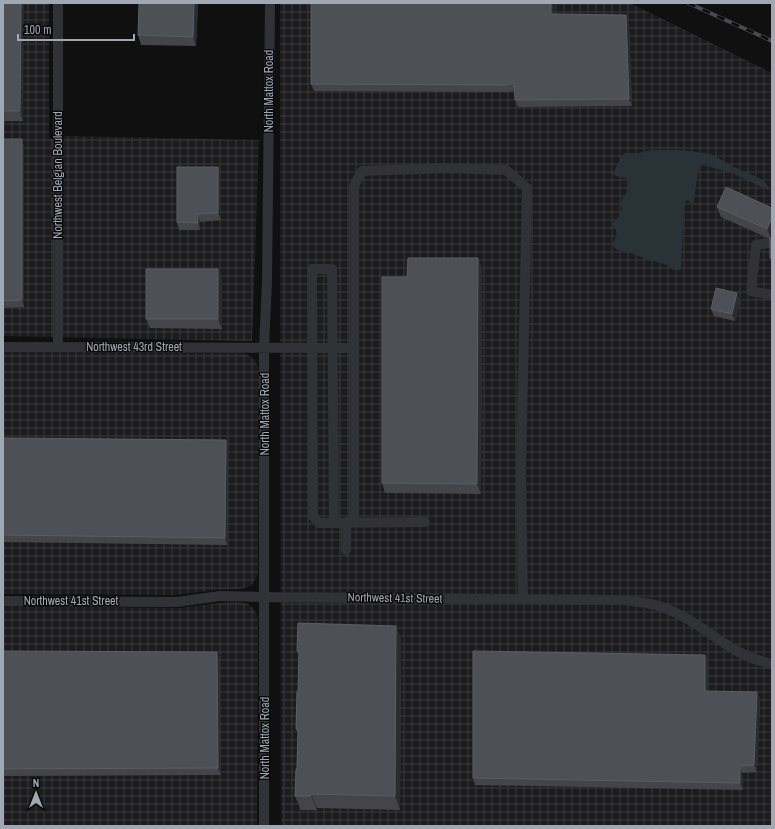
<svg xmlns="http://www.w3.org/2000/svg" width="775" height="829" font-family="'Archivo Narrow',sans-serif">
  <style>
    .industrial { fill: url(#industrial-grid) }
    .water { fill: #283237 }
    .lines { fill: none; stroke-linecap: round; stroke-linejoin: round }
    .minor { stroke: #313236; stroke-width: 10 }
    .rail-casing { stroke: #484a4f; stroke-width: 4 }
    .rail { stroke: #0b0b0c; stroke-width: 2.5; stroke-dasharray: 8; stroke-linecap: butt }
    .wall { fill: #434549 }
    .shaded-wall { fill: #2a2c2e }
    .building { fill: #4d5054; stroke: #5a5e63 }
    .labels { text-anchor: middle; stroke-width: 3; stroke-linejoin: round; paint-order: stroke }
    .street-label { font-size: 12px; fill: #a0a8b3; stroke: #0b0b0c }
  </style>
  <defs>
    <pattern id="industrial-grid" width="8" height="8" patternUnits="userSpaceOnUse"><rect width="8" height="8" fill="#1c1c1e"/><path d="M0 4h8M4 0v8" fill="none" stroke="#3a3a3c"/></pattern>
  </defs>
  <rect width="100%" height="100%" fill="#101011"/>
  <path class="industrial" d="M3,3H49V139L67,136L259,140L252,341L3,336Z
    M280,3H630L772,73V826H281Z
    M3,351L240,353L246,354L254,359L258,366L259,376L258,572L256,578L252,585L245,588L240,589L216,590L175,595L3,594Z
    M230,602H240L248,604L252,607L255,611L257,616L258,622L257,826H3V606L179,608Z"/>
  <path class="water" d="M651,150H681L711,154L734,167L755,176L766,183L770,191L732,173L703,165L699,167L693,206L688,200L684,202L681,270H674L667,265L646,259L630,253L617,250L612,245C614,240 619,235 615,229C612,224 613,228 613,223C618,217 626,211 620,203C625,195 631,187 626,178L619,177L613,174L620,159L624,153H639Z"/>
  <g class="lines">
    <path class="minor" d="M58,3V347
      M772,242L756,245L751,291L772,295
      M3,347L354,348
      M334,522L332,269H312L313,516L319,523L425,522
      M346,550V523L354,518V186L362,171L447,168L506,170L527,188L521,472L523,599
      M3,601L177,602L220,596L265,597L623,600C640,602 658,604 674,612C697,622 715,639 737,651C748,657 760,661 772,664
      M264,826V347L267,282L270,3"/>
    <defs>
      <path id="rail" d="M688,3L772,41"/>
    </defs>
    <use href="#rail" class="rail-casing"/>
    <use href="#rail" class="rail"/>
  </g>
  <path class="wall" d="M3,3L23,121H3Z
    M198,3L196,46L141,45L138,35Z
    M554,3V14L629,23L632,106L518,107L515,100V91L508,92L314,91L311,84Z
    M3,139L24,146V307L3,308Z
    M218,167L221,175V220L200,222V230H179L177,222Z
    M717,207L772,208L771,238H772V262L770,258V239L721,217Z
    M482,268L481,494L385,493L382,483L407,277Z
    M222,279V329L150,328L146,319Z
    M740,301L735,321L714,316L711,309Z
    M3,438L226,440L228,448L227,545L3,542Z
    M396,626L401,640L400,810L317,808V810H301L295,796L297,768L298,734L296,729L298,691L299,655L297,651Z
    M3,651L219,659L221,775L3,776Z
    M705,655L708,662V691L760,699L757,772L742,773L743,790L475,785L473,778Z"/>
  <path class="shaded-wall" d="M21,3H24L23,121L20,111Z
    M194,3H198L196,46L193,37Z
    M551,3H554V21L551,14Z
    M626,15L629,23L632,106L629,99Z
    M22,139L24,146V307L22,300Z
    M218,167L221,175V220L218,213Z
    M197,214L200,222V230L198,223Z
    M772,218V236L771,239L767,229Z
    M478,258L482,268L481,494L477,484Z
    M218,269L222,279V329L218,319Z
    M737,293L740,301L735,321L732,314Z
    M226,440L228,448L227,545L225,538Z
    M396,626L401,640L400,810L395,796Z
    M217,652L219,659L221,775L218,768Z
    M705,655L708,662V698L705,691Z
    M757,692L760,699L757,772L754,765Z
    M740,766L742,773L743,790L740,783Z
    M311,794L317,808V810L311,796Z"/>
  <path class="building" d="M3,3H21L20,111H3Z
    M139,3H194L193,37L138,35Z
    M311,3H551V14L626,15L629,99L515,100L514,83L505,85L311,84Z
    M3,139H22V300L3,301Z
    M177,167H218V213L197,214L198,223L177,222Z
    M726,187L772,208V218L767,229L717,207Z
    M770,238H772V258H770Z
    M408,258H478L477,484L382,483V277H407Z
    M146,269H218V319H146Z
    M716,288L737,293L732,314L711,309Z
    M3,438L226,440L225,538L3,535Z
    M298,623L396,626L395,796L311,794V796H295L296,769L297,768L298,729H296L297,691H298L299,651H297Z
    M3,651L217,652L218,768L3,769Z
    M473,651L705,655V691L757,692L754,765L740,766V783L473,778Z"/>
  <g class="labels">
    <g class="street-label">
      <text transform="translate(269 91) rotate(-90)" y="4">North Mattox Road</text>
      <text transform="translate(58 175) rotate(-90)" y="4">Northwest Belgian Boulevard</text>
      <text x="134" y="351">Northwest 43rd Street</text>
      <text transform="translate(265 414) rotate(-90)" y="4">North Mattox Road</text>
      <text transform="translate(395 598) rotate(1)" y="4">Northwest 41st Street</text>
      <text x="71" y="605">Northwest 41st Street</text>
      <text transform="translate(265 738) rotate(-90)" y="4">North Mattox Road</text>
    </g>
  </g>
  <rect width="775" height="829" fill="none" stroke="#a0a8b3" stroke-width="8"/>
  <g transform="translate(36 793)" stroke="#0b0b0c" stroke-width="3" paint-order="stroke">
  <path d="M0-3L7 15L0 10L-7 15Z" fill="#a0a8b3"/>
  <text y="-6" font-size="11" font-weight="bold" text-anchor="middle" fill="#a0a8b3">N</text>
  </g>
  <path d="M18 34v6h116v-6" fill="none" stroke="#a0a8b3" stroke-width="2"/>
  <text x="24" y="34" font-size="12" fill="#a0a8b3" stroke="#0b0b0c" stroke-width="3" paint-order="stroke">100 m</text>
</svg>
